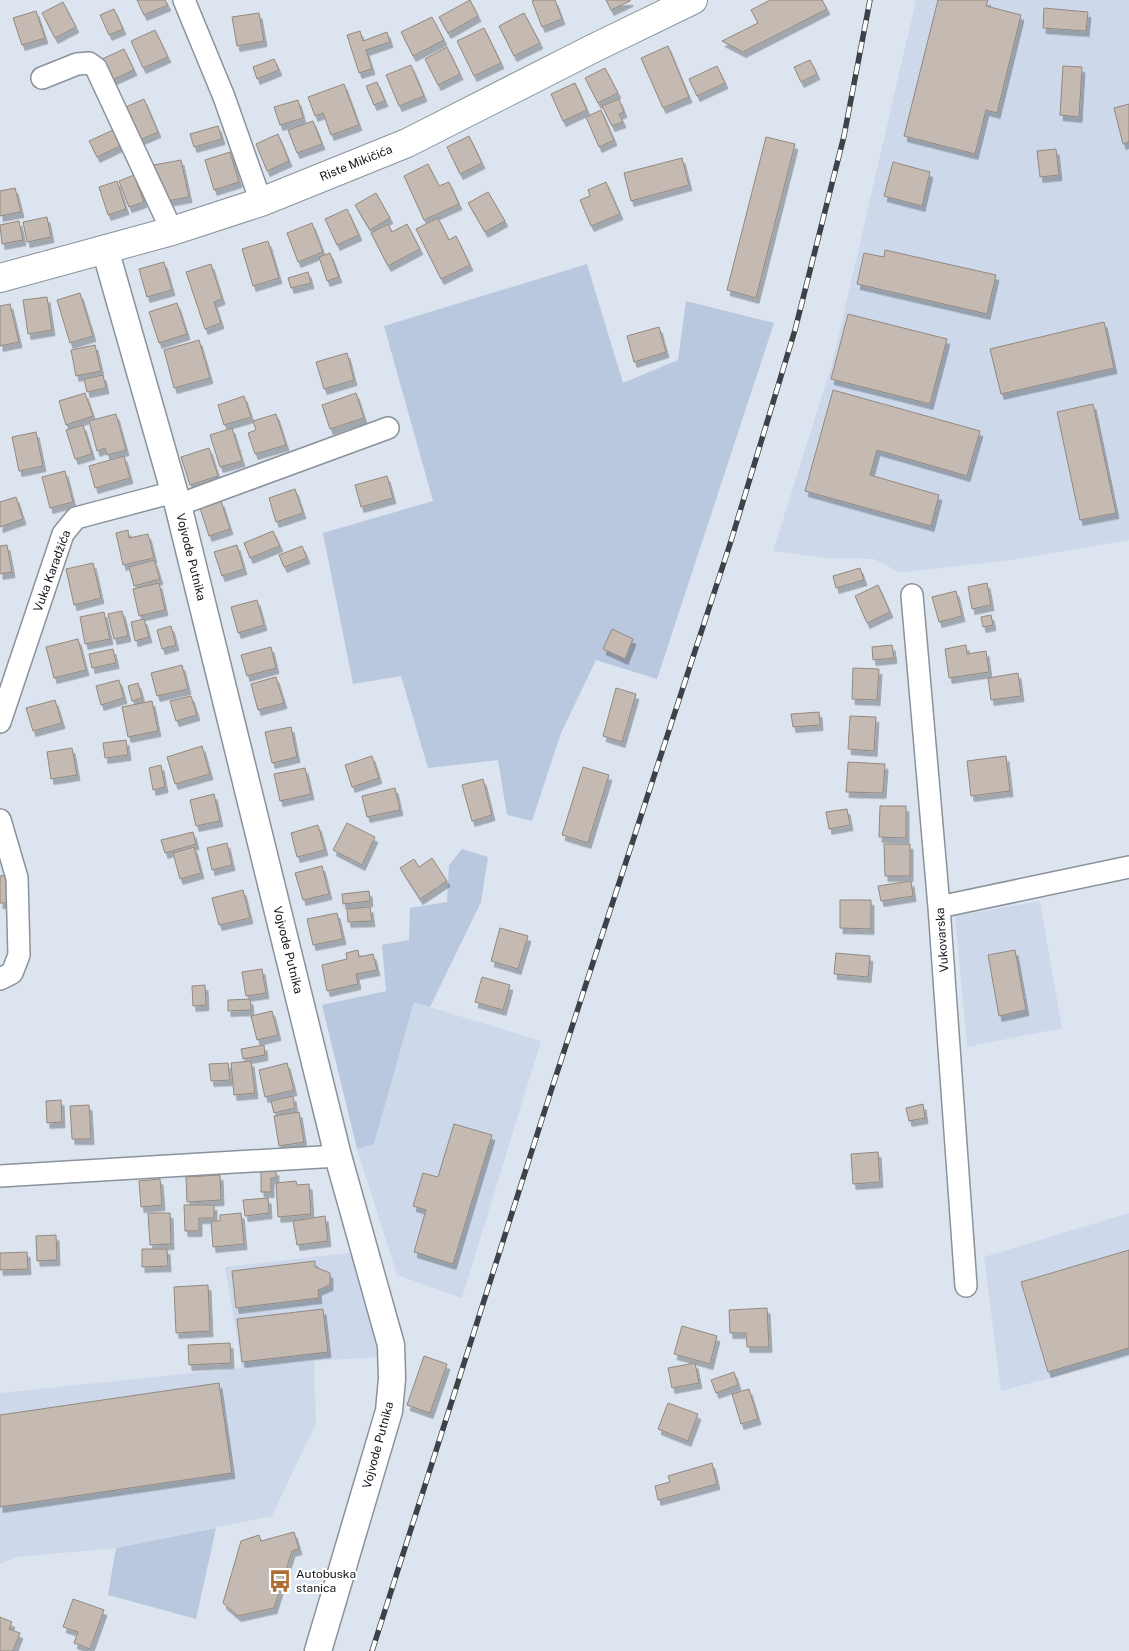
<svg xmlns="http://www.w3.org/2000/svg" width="1129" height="1651" font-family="'Public Sans',sans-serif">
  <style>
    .built { fill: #cdd9eb }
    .green { fill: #b9c8df }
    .building { fill: #c5bab1; stroke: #92887f; filter: url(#shadow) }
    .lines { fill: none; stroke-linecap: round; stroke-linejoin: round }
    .minor-casing { stroke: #8a929c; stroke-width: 24 }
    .tertiary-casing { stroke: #8a929c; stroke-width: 29 }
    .primary-casing { stroke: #8a929c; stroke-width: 30 }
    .minor { stroke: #fff; stroke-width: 21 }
    .tertiary { stroke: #fff; stroke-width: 26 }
    .primary { stroke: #fff; stroke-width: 28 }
    .rail-casing { stroke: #3e4147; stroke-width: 5.5 }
    .rail { stroke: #fff; stroke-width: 4; stroke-dasharray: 11; stroke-linecap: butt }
    .labels { text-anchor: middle; stroke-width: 4; stroke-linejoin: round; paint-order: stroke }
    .street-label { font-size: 12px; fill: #111317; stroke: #fff }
    .poi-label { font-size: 12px; fill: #111317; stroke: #fff; text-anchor: start }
  </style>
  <defs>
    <filter id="shadow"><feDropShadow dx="3" dy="5.5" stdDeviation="0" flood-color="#0004"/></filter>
  </defs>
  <rect width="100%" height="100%" fill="#dce4ef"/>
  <path class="built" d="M916,0H1129V540L1011,560L906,572H899L874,559L824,558L773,551L832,364Z
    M1040,901L1062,1028L967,1047L955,916Z
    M414,1002L541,1041L462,1298L397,1275L357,1149L374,1144Z
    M1129,1213V1357L1001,1391L984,1257Z
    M356,1252L379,1357L314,1361L316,1423L272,1516L117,1548L17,1557L0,1564V1393L242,1368L225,1267Z"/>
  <path class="green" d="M587,264L623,383L678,360L686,301L774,323L657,679L596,660L561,733L532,821L507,815L498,760L428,768L401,676L353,684L323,533L433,501L384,326Z
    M462,849L488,857L481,902L430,1007L414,1002L374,1144L357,1149L322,1005L386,991L382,945L409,940L410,908L447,902L449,865Z
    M216,1528L196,1619L108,1595L116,1548Z"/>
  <path class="building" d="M137,0H165L168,5L144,15Z
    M470,0L478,16L448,33L439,17Z
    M535,0H555L562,19L542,27L532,1Z
    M606,0H630V1L611,10Z
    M770,0H822L827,9L743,52L722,41L758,23L751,10Z
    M938,0H988L986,6L1021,15L997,113L986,110L975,154L904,136Z
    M63,2L76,27L55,38L42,13Z
    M1044,8L1088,12L1086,31L1043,28Z
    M114,9L123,29L109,35L100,15Z
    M36,11L45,38L22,45L13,18Z
    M259,13L264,41L237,46L232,17Z
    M524,13L540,43L514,56L499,26Z
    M432,17L444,40L413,56L401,32Z
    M484,28L501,63L474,76L457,41Z
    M155,30L168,57L143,68L131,41Z
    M360,31L363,41L387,32L390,42L366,50L372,69L359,73L347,35Z
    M668,46L689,97L663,108L641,58Z
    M447,47L460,74L438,85L425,59Z
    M124,49L134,70L112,80L102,59Z
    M274,59L279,70L257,79L253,67Z
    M810,60L817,74L801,82L794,67Z
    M411,65L424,96L399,106L386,75Z
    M717,66L725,83L697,96L689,79Z
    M1063,66L1082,67L1079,117L1060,115Z
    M605,68L618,93L598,103L585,78Z
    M377,82L385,101L374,105L366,86Z
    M575,83L587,110L563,121L551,94Z
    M344,84L359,125L331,135L323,113L315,116L308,97Z
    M144,99L158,132L135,142L121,109Z
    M619,99L624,112L619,114L623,122L612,126L602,106Z
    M298,100L303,118L280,125L274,107Z
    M1129,104V142L1123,144L1114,108Z
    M601,110L614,140L599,147L586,117Z
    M313,121L322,144L297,153L288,130Z
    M218,126L222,139L194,147L190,134Z
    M113,130L120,146L97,157L89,141Z
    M278,134L289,161L267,171L256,144Z
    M469,136L482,163L460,174L447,147Z
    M766,137L795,144L756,298L727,290Z
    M1056,149L1059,175L1040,177L1037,151Z
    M230,152L239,182L214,190L205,160Z
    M682,158L689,185L631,201L624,173Z
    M181,160L189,197L162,202L154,165Z
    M893,162L930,172L922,206L884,196Z
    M428,164L439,186L449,182L459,204L424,220L404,176Z
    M134,175L144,202L129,207L119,181Z
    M117,181L126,209L108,215L99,187Z
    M606,182L620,214L591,226L580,200L590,196L588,190Z
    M15,188L21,212L0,216V191Z
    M488,192L505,221L485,232L468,203Z
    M376,193L390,218L370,230L355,205Z
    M347,209L359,235L337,245L325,219Z
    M47,217L51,237L27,242L23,222Z
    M438,218L449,240L456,236L470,265L441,279L416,229Z
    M19,221L23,240L2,244L0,225Z
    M312,223L323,252L298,262L287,233Z
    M388,224L392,232L407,224L420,249L388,266L371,233Z
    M268,241L279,278L253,286L242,249Z
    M885,250L996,275L987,314L857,284L864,253L884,257Z
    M330,253L339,277L327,281L319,257Z
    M164,262L172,290L147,297L139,269Z
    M211,264L222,299L214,302L221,323L205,329L186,272Z
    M308,272L311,283L291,288L288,278Z
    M80,293L93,336L70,343L57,300Z
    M47,297L52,330L28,334L23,300Z
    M177,303L187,334L159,343L149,312Z
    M10,304L19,342L0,346V306Z
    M848,314L947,339L930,404L831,379Z
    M1104,322L1114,368L1001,394L990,349Z
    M659,327L666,352L634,362L627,336Z
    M199,340L210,378L174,388L164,350Z
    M95,345L101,371L76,376L71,350Z
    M347,353L354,380L324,389L316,362Z
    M103,375L106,388L87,392L84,379Z
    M833,390L980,431L967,476L877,450L870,475L939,495L931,526L805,491Z
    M85,393L93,416L66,425L59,401Z
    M356,393L364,418L330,429L322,405Z
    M244,396L251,417L224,425L218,405Z
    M1093,404L1116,513L1080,520L1057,412Z
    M116,414L126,450L107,455L105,448L97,451L89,421Z
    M276,414L286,445L255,454L248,433L256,430L253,421Z
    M83,425L92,454L75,459L66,430Z
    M232,428L242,461L220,467L210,435Z
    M36,432L43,466L19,471L12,437Z
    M209,448L218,476L190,485L181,457Z
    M124,456L130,478L95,488L89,466Z
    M65,471L73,502L50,508L42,477Z
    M387,476L393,498L361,507L355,485Z
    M295,489L303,513L276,522L269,498Z
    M16,497L23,519L0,527V502Z
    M221,501L230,529L209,536L200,508Z
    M128,530L129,538L148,534L154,558L123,565L116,533Z
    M273,531L280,546L250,558L244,543Z
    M7,545L12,572L0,574V546Z
    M237,545L244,569L222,576L214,552Z
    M302,546L307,558L284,567L279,555Z
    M154,560L160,579L134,586L129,567Z
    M93,563L101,598L74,605L66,569Z
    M860,568L864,580L836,588L833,576Z
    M159,583L165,610L139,616L133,589Z
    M987,583L991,605L972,609L968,587Z
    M878,585L890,612L867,623L855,596Z
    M956,591L962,616L939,622L932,597Z
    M257,600L264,625L238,633L231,607Z
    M122,611L128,636L114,639L108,614Z
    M104,612L110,639L85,644L80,617Z
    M991,615L993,625L983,627L981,617Z
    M144,619L149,637L135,641L131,622Z
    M171,626L176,645L162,649L157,630Z
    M612,629L633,639L625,659L603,649Z
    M78,639L86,670L54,678L46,647Z
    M892,645L894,658L873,660L872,647Z
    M966,645L967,654L986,651L989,672L949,678L945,649Z
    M271,647L276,668L247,676L241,655Z
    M113,649L116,663L92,668L89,654Z
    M182,665L188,689L157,696L151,673Z
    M853,668L879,669L877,700L852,699Z
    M1018,673L1021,696L991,700L988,678Z
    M276,677L284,703L258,710L251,684Z
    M119,680L124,698L101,705L96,686Z
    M138,683L142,698L132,701L128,686Z
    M616,688L636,694L622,742L603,736Z
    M191,696L197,715L176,721L170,701Z
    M55,700L62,723L33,731L26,708Z
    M152,701L158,731L128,737L122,707Z
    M819,712L820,725L793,727L791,714Z
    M850,716L876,717L874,751L848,749Z
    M291,727L297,757L272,763L265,732Z
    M126,740L128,755L105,758L103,743Z
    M202,746L210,774L175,784L167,757Z
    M72,748L77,775L51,779L47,752Z
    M372,756L379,778L352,787L345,765Z
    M1006,756L1010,791L971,796L967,761Z
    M848,762L885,764L883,793L846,792Z
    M161,765L165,787L153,790L149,768Z
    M583,767L609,775L588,843L562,835Z
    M305,768L311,794L280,801L274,774Z
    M483,779L492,815L472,821L462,785Z
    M395,788L400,810L367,817L362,796Z
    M214,794L220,821L196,826L190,800Z
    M880,806H906V838L879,837Z
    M847,809L850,825L829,829L826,812Z
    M347,823L375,837L362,865L333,850Z
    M318,825L325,850L297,857L291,833Z
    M193,832L196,844L165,853L161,840Z
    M227,843L232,865L212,870L207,848Z
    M884,844H910V876H885Z
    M194,847L201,873L180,879L173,853Z
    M432,858L447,881L420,899L400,868L414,859L419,867Z
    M322,866L329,894L303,900L295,873Z
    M5,875L7,903H0V876Z
    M911,881L913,896L881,901L878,886Z
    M243,890L250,918L219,925L212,898Z
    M369,891L370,901L343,904L342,894Z
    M840,900H871V929L840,928Z
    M370,907L372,921L348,922L347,909Z
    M337,913L343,939L313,945L307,919Z
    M500,928L528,936L518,969L491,961Z
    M358,950L359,957L373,954L377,970L356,974L358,984L327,991L322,965L347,959L346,953Z
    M1015,950L1026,1010L999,1016L988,955Z
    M836,953L870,956L868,977L834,974Z
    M262,969L266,993L246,996L242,972Z
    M482,977L510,985L503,1010L475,1002Z
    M205,985L206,1005L193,1006L192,986Z
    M250,999L251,1010L228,1011V1000Z
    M272,1011L278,1035L257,1040L251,1016Z
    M264,1045L265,1055L243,1059L241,1049Z
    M251,1061L255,1093L234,1095L231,1063Z
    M228,1063L230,1080L211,1081L209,1064Z
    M287,1063L294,1090L265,1097L259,1070Z
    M293,1096L295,1108L274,1113L271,1101Z
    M61,1100L62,1122L47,1123L46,1101Z
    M923,1104L925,1118L909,1121L906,1108Z
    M89,1105L91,1139H72L70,1106Z
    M299,1112L304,1142L279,1146L274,1116Z
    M454,1124L492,1135L453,1264L414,1252L426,1210L413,1206L423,1173L438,1177Z
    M878,1152L880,1182L853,1184L851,1154Z
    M276,1170V1178H271V1192H261V1171Z
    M220,1175L221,1200L187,1202L186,1177Z
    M160,1179L162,1205L141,1207L139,1181Z
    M296,1181L297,1185L309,1184L311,1214L278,1217L276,1183Z
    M268,1198L269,1213L245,1216L243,1200Z
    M184,1205H214V1218H199V1231H185Z
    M148,1213H170L171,1244L150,1245Z
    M241,1213L244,1244L213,1247L211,1221H220V1215Z
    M325,1216L328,1241L297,1245L293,1221Z
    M56,1235L57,1260L37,1261L36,1236Z
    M142,1249H167L168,1266L142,1267Z
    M1129,1250V1348L1048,1372L1021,1282Z
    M27,1252L28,1269L0,1270V1253Z
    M315,1261V1267L330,1273V1285L318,1290L319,1298L236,1308L232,1271Z
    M208,1285L210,1331L176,1333L174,1287Z
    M767,1308L769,1347H747L746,1333H730L729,1310Z
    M323,1309L328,1352L242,1362L237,1319Z
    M682,1326L717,1336L710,1364L674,1354Z
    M230,1343L231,1363L189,1365L188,1345Z
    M424,1356L447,1364L430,1413L407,1405Z
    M695,1363L699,1383L672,1388L668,1368Z
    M734,1372L738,1385L716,1393L711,1380Z
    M219,1383L232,1473L0,1507V1415Z
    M749,1389L758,1419L741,1424L732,1394Z
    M668,1403L698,1414L688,1441L658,1429Z
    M712,1463L717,1484L658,1500L655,1486L670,1482L668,1476Z
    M294,1532L299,1549L292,1551L274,1608L238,1616L223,1603L241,1541L259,1535L261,1541Z
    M73,1599L104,1610L90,1649L74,1643L78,1632L63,1627Z
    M0,1617L12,1622L9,1629L20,1633L13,1651H0Z"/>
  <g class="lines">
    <defs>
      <path id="minor" d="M184,0L224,97L261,202
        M42,78L77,64L89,63L96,68L172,231
        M178,505L388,428
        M912,595L939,907L966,1286
        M0,722L63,534L76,518L174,492
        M0,820L17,878L19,955L12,973L0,979
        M939,907L1129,867
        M0,1176L338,1156"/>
      <path id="tertiary" d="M105,249L178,505L338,1156L391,1345L392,1379L389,1411L318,1651"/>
      <path id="primary" d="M0,278L172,231L261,202L407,143L594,48L693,0"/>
    </defs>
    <use href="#minor" class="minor-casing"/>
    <use href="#tertiary" class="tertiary-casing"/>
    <use href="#primary" class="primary-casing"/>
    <use href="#minor" class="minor"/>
    <use href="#tertiary" class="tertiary"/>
    <use href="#primary" class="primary"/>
    <defs>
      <path id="rail" d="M372,1651L551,1091L731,541L795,330L844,136L870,0"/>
    </defs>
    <use href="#rail" class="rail-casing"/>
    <use href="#rail" class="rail"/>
  </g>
  <defs>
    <symbol id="bus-bare" viewBox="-9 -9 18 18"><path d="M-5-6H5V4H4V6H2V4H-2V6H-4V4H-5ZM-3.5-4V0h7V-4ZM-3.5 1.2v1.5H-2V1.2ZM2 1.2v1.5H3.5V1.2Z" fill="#ad6f34" stroke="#fff" stroke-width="2.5" paint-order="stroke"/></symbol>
  </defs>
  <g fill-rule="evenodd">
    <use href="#bus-bare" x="264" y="1565" width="32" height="32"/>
  </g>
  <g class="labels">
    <g class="street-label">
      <text transform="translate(356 163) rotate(-22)" y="4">Riste Mikičića</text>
      <text transform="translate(191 557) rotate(76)" y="4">Vojvode Putnika</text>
      <text transform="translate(52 571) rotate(-70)" y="4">Vuka Karadžića</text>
      <text transform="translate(942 940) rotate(-94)" y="4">Vukovarska</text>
      <text transform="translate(288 950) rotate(76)" y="4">Vojvode Putnika</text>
      <text transform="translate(378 1445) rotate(-75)" y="4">Vojvode Putnika</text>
    </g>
    <g class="poi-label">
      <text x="296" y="1578">Autobuska<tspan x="296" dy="14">stanica</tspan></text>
    </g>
  </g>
</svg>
